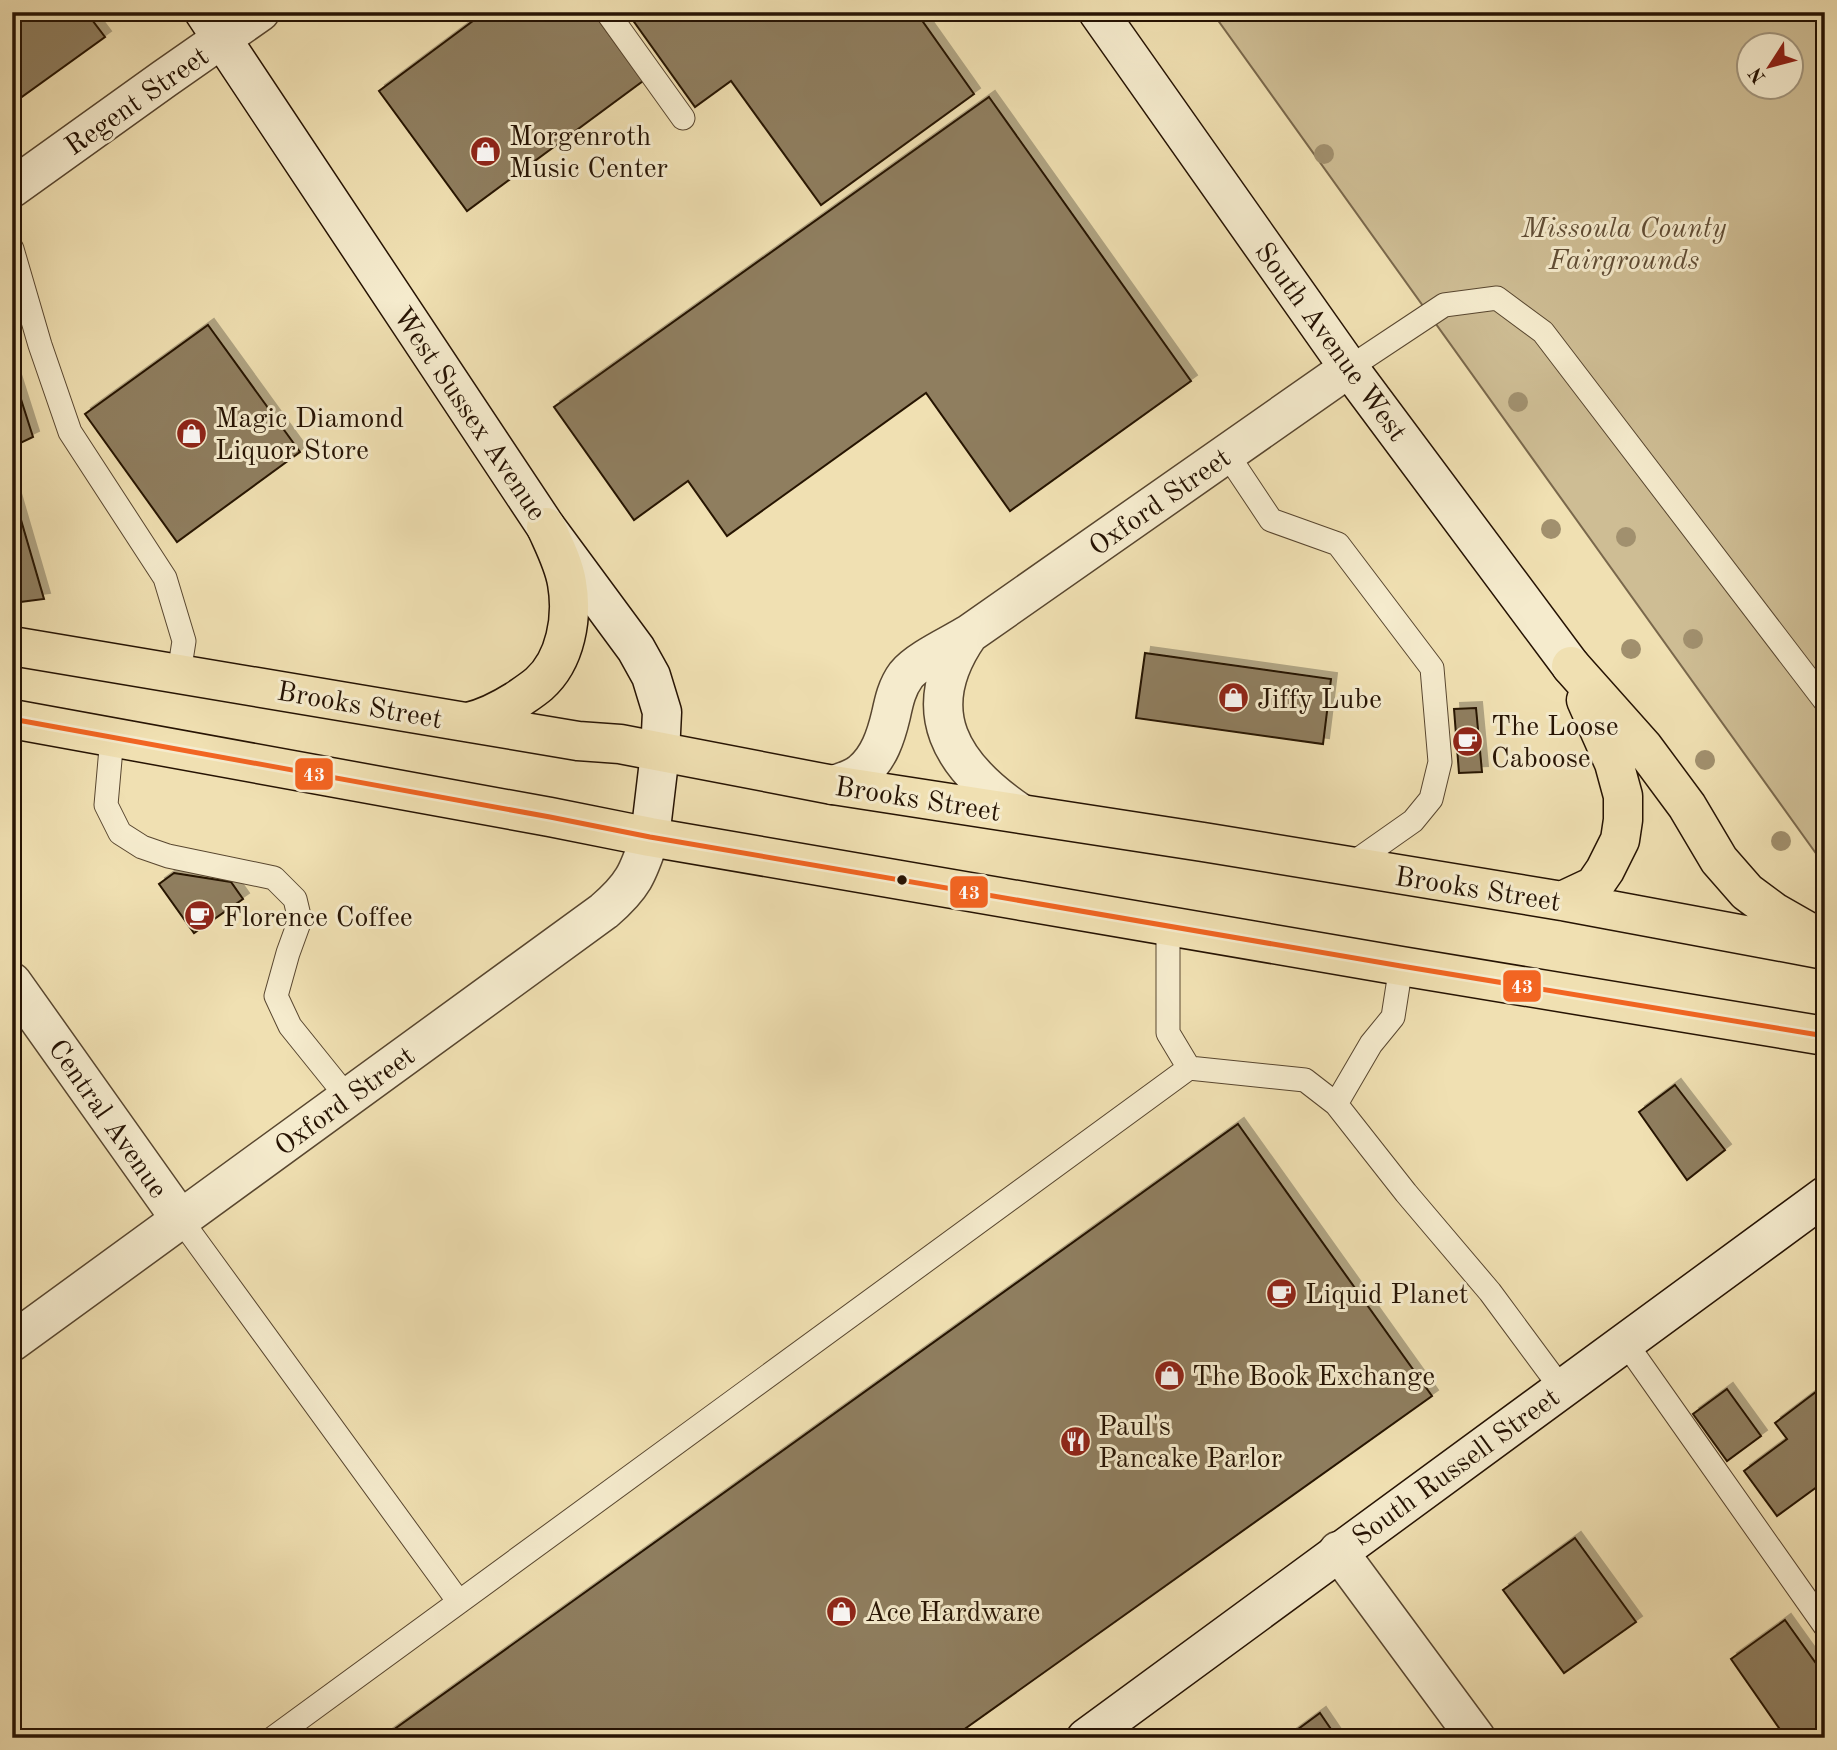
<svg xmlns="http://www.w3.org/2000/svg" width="1837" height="1750" font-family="'Old Standard TT',serif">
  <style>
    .green { fill: #cebd94; stroke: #7a684c; stroke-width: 2; fill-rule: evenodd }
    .building { fill: #8f7e5e; stroke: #261303; stroke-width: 2; filter: url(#shadow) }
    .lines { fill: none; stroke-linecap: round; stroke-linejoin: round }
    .lane-casing { stroke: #58462f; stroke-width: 25 }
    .street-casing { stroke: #58462f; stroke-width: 41 }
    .secondary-casing { stroke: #261303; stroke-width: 41 }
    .highway-casing { stroke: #261303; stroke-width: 41 }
    .lane { stroke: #f5ebcd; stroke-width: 23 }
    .street { stroke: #f5ebcd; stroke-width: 38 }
    .secondary { stroke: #f5ebcd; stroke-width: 38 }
    .highway { stroke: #f0e0b2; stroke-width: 38 }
    .bus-1-casing { stroke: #f5ebcd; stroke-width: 10 }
    .bus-1 { stroke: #f26522; stroke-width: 5 }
    .tree { fill: #a1906e }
    .bus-dot { fill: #261303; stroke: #f5ebcd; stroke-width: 2.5 }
    .labels { text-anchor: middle; stroke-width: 6; stroke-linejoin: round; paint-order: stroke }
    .street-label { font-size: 28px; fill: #261303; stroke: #f5ebcd }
    .poi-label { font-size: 28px; fill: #261303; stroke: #f5ebcd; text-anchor: start }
    .park-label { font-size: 28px; font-style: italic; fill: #614e36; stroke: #f5ebcd }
    .line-badge { stroke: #f5ebcd; stroke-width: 2.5 }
    .badge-label { font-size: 19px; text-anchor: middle; font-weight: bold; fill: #fff }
  </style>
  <defs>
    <filter id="shadow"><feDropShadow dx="6" dy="-6" stdDeviation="0" flood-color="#0004"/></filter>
  </defs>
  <rect width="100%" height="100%" fill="#f0e0b2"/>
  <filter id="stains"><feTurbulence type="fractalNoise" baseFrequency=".00286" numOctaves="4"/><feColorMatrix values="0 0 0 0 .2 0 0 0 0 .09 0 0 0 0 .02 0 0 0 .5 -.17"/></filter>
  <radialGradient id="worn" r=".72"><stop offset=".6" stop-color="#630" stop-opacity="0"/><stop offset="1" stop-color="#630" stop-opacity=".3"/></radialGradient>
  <path class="green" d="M1212,12H1825V866ZM1750,46H1792V88H1750Z"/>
  <path class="building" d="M12,12H86L105,37L12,104Z
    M485,12H593L643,81L467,211L379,91Z
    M627,12H916L974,94L821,205L731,81L695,107Z
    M989,97L1191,381L1010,511L926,393L727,536L688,481L634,520L554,407Z
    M208,325L300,452L177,542L85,414Z
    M12,371L33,437L12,447Z
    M12,489L44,599L12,603Z
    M1145,653L1331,679L1323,744L1136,718Z
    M1476,708L1482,772L1459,773L1454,709Z
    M174,873L231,882L243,899L194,933L159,884Z
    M1675,1085L1725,1150L1687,1180L1639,1112Z
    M1238,1124L1432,1396L952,1738H382Z
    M1825,1385V1481L1777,1516L1744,1471L1787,1439L1775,1423Z
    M1727,1389L1761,1436L1727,1461L1693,1414Z
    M1575,1538L1636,1622L1564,1673L1503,1590Z
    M1785,1620L1825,1676V1723L1805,1738H1786L1731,1659Z
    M1320,1713L1337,1738H1286Z"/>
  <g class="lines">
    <defs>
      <path id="lane" d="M607,12L683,118
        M12,249L40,345L70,432L165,578L184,641L179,673
        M1349,368L1444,305L1497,298L1543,332L1825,701
        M1227,454L1271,520L1338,544L1432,668L1440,762L1431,799L1413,821L1349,866
        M112,737L106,805L120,833L142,847L168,856L274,878L295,899L300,920L288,953L276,996L290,1026L348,1098
        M1168,926V1033L1189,1068
        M1336,1104L1371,1044L1393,1017L1401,966
        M181,1220L459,1602
        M1625,1342L1825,1626
        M273,1738L1189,1068L1305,1080L1336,1104L1406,1193L1490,1292L1561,1388"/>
      <path id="street" d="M12,188L164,79L260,12
        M969,634C915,711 952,767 1020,813
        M833,785C843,782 854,779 862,772C879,758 886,736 891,715C894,701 897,687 906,675C918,660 951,645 969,634L1349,368
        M12,982L181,1220
        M12,1342L604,911C633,886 638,874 650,837
        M1338,1551L1476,1738"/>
      <path id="secondary" d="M204,12L546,527L636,649L651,676L662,712L660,753L650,837
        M1098,12L1349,368L1571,666
        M1086,1738L1825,1196"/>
      <path id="highway" d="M12,646L578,741L620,744L833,785L1203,842L1562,901L1825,950
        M1571,666L1644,748L1687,806L1719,860L1747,892L1774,912L1823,940
        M12,719L550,817L650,837L1401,966L1825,1036
        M468,722C486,718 501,710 517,700C524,695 532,690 539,684C566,660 573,617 567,583C564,564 554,545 546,527
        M1562,901L1594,886L1605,870L1620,840L1623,820V796L1614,763L1586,700"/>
    </defs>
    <use href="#lane" class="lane-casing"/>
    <use href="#street" class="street-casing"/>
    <use href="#secondary" class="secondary-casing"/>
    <use href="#highway" class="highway-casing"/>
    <use href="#lane" class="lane"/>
    <use href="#street" class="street"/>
    <use href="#secondary" class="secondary"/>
    <use href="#highway" class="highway"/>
    <defs>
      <path id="bus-1" d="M12,719L550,817L650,837L1401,966L1825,1036"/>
    </defs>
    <use href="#bus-1" class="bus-1-casing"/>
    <use href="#bus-1" class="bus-1"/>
  </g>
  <g class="tree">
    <circle cx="1324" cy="154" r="10"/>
    <circle cx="1518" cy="402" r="10"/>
    <circle cx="1551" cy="529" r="10"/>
    <circle cx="1626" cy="537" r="10"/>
    <circle cx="1693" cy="639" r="10"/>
    <circle cx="1631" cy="649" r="10"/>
    <circle cx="1705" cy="760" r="10"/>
    <circle cx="1781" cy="841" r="10"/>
  </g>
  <defs>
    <symbol id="shop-disc" viewBox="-11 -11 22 22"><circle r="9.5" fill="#8f2418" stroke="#f5ebcd"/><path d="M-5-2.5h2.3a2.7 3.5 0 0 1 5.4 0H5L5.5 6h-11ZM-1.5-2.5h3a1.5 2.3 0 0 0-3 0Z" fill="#fff"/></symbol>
    <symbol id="cafe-disc" viewBox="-11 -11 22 22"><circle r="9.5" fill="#8f2418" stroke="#f5ebcd"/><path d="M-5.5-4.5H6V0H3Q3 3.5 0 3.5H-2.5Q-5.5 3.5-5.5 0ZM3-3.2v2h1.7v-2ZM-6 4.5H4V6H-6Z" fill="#fff"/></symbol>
    <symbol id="restaurant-disc" viewBox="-11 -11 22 22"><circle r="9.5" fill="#8f2418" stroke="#f5ebcd"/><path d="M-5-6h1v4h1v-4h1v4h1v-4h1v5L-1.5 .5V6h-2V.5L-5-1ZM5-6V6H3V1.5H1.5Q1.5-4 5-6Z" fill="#fff"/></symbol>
  </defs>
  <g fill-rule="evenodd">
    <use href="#shop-disc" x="468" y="134" width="35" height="35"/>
    <use href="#shop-disc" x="174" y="416" width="35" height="35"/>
    <use href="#shop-disc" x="1216" y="680" width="35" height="35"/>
    <use href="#cafe-disc" x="1450" y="724" width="35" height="35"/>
    <use href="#cafe-disc" x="182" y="898" width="35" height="35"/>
    <use href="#cafe-disc" x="1264" y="1276" width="35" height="35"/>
    <use href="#shop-disc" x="1152" y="1358" width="35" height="35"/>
    <use href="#restaurant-disc" x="1058" y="1424" width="35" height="35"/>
    <use href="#shop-disc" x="824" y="1594" width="35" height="35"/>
  </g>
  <circle class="bus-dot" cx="902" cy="880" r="6"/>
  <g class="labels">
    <g class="street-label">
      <text transform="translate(136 100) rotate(-35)" y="10">Regent Street</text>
      <text transform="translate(1332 341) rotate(54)" y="10">South Avenue West</text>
      <text transform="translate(471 413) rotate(56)" y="10">West Sussex Avenue</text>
      <text transform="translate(1159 501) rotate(-35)" y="10">Oxford Street</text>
      <text transform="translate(360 704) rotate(10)" y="10">Brooks Street</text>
      <text transform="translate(918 798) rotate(9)" y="10">Brooks Street</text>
      <text transform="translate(1478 888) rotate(9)" y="10">Brooks Street</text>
      <text transform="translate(344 1100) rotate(-36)" y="10">Oxford Street</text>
      <text transform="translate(109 1118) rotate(55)" y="10">Central Avenue</text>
      <text transform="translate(1455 1466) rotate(-36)" y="10">South Russell Street</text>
    </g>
    <g class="poi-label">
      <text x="509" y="145">Morgenroth<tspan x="509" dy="32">Music Center</tspan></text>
      <text x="215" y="427">Magic Diamond<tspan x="215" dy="32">Liquor Store</tspan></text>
      <text x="1257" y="708">Jiffy Lube</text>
      <text x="1491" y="735">The Loose<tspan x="1491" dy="32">Caboose</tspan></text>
      <text x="223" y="926">Florence Coffee</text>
      <text x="1305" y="1303">Liquid Planet</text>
      <text x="1192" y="1385">The Book Exchange</text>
      <text x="1098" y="1435">Paul's<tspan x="1098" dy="32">Pancake Parlor</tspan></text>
      <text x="865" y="1621">Ace Hardware</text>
    </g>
    <g class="park-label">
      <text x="1624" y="237">Missoula County<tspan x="1624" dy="32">Fairgrounds</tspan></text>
    </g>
  </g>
  <g class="line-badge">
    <rect x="294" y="757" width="40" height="34" rx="7" fill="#f26522"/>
    <rect x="949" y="875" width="40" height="34" rx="7" fill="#f26522"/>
    <rect x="1502" y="969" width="40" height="34" rx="7" fill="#f26522"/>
  </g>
  <g class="badge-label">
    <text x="314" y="781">43</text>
    <text x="969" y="899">43</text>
    <text x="1522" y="993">43</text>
  </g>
  <rect width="1837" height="1750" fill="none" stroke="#f0e0b2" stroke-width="42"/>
  <rect x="14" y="14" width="1809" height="1722" fill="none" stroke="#261303" stroke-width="3.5"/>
  <rect x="21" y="21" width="1795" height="1708" fill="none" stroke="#261303" stroke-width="2"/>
  <g transform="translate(1770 66) rotate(234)"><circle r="33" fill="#f5ebcd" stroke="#a2957c" stroke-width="2"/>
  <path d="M0-5L12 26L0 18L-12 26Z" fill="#8f2418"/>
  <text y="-10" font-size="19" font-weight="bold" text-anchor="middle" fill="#261303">N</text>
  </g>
  <rect width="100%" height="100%" filter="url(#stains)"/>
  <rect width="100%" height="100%" fill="url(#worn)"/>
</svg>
